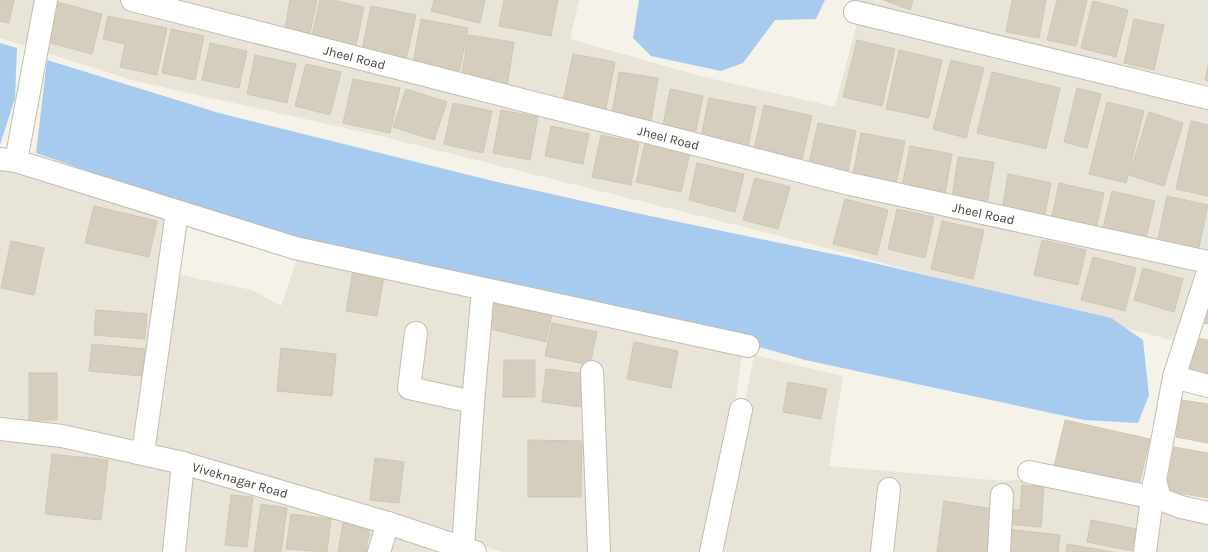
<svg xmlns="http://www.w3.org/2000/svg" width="1208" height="552" font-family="Karla,sans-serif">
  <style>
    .residential { fill: #e8e4d7 }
    .water { fill: #a7cbef }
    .building { fill: #d5cebe; stroke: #d0c7b2 }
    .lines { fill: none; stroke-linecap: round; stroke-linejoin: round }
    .street-casing { stroke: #c2bdae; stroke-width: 24 }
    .street { stroke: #fff; stroke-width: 22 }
    .labels { text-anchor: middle; stroke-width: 3; stroke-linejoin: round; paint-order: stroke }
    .street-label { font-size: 13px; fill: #474337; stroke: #fff }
  </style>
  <rect width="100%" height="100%" fill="#f4f2e9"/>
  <path class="residential" d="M0,0H579L570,39L700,76L835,107L857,23L1197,103L1208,110V254L1182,343L808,243L372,134L135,81L0,38Z
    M851,0H1208V85Z
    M0,168L170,203L138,443L0,422Z
    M299,252L742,351L734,413L703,552H502L396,516L151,445L172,273L252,290L281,306Z
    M754,355L843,376L829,466L1004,481L1028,479L1147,501L1139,552H716Z
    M0,432L175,464L167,552H0Z
    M188,475L379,526L373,552H181Z
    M1161,507L1208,522V552H1150Z
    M394,532L456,552H388Z"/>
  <path class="water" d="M639,0H825L816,19L775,20L743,63L721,71L651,56L633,38Z
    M0,43L17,48L15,98L0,145Z
    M47,60L219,113L493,181L636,213L852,258L1111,318L1143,340L1149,395L1138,423L1084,420L805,360L759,347L297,244L36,153Z"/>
  <path class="building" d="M0,0H14L9,23L0,21Z
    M290,0H317L309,38L284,33Z
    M320,0H333L364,7L355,50L311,40Z
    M434,0H485L480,23L431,11Z
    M504,0H558L551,36L499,26Z
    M884,0H913L910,10Z
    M1012,0H1046L1039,38L1006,32Z
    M1057,0H1087L1076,46L1047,40Z
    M1093,1L1128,10L1116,57L1081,48Z
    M57,2L102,14L92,54L47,42Z
    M371,6L416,15L405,64L361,55Z
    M108,16L167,28L157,75L120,67L125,44L103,39Z
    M421,19L468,28L458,78L412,69Z
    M1134,19L1164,25L1154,70L1124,63Z
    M171,29L204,36L195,80L162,73Z
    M468,35L514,42L507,87L461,80Z
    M857,40L895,49L882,106L843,97Z
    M210,43L247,51L239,88L202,80Z
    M899,50L942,60L929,118L886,109Z
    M573,54L615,62L605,114L562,106Z
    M255,55L296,64L287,103L247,94Z
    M951,60L984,68L966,138L933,129Z
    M306,64L341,72L330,115L295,106Z
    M1208,65V81L1205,80Z
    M619,72L658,78L651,121L612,114Z
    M992,72L1060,88L1046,149L977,133Z
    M353,79L400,88L390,133L343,123Z
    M1077,88L1101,94L1087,148L1064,142Z
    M406,89L447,102L434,140L393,127Z
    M670,89L703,96L696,131L663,125Z
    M709,98L756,107L748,147L701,137Z
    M1107,102L1144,111L1126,183L1089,174Z
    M453,103L492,111L483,153L444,144Z
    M764,105L812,116L802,160L754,149Z
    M501,110L538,117L530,160L493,153Z
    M1149,112L1183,123L1164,186L1129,175Z
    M1191,121L1208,125V196L1176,189Z
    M818,123L856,131L848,171L809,163Z
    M551,126L589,134L583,164L545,156Z
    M861,133L905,141L895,189L852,181Z
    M601,135L639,143L631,185L592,177Z
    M645,143L690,153L681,192L636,182Z
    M910,146L952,154L945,194L902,186Z
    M958,157L994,162L987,204L952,198Z
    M697,163L744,174L735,212L689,200Z
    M1008,174L1051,183L1044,219L1002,211Z
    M755,178L790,187L778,229L743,220Z
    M1059,183L1104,193L1096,229L1051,220Z
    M1112,191L1155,201L1145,242L1102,232Z
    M1167,196L1208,205L1198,252L1157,243Z
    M845,199L888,210L877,255L833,244Z
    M94,206L157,221L149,257L85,243Z
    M897,209L934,217L925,258L888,249Z
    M942,221L984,230L973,279L931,269Z
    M1042,240L1086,250L1078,285L1034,275Z
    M11,241L44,248L34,295L1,288Z
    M1093,257L1136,268L1125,311L1081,300Z
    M1143,268L1183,279L1174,312L1134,300Z
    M353,270L384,276L377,316L346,311Z
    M488,298L552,314L546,342L481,327Z
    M1208,298V324L1203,323Z
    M96,310L147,314L145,339L94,335Z
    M552,323L597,332L590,365L545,356Z
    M1194,338L1208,340V378L1189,376Z
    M634,342L678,351L671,388L627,379Z
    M92,344L145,349L142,376L89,371Z
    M281,348L336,354L332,396L277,391Z
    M504,360H535V397H503Z
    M546,369L586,374L582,407L542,402Z
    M29,373H57V420H29Z
    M788,382L827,389L821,419L783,412Z
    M1182,400L1208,404V443L1176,437Z
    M1065,420L1150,439L1138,491L1053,471Z
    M528,440L582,441L581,497H528Z
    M1174,447L1208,453V498L1166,491Z
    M52,454L108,460L101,520L45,514Z
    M375,458L404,462L399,503L370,500Z
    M1022,485L1044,487L1041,527L1005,524L1007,509L1020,510Z
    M231,495L253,497L247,547L225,545Z
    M944,501L999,510L993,552H937Z
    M261,504L287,508L281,552H254Z
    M291,514L331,519L327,552L286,549Z
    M1091,520L1137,529L1132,551L1087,542Z
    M343,523L370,528L366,552H338Z
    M1007,529L1060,535L1058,552H1004Z
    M1067,544L1113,552H1066Z"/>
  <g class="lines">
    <defs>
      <g id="street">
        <path id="s1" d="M132,0L850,184L1208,262"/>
        <path d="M855,12L1208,98"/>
        <path d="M0,159L16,161L295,248L748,346"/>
        <path d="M16,161L46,0"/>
        <path d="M1208,272L1174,377L1155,480L1160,499L1181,507L1208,513"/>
        <path d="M416,333L409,388L473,402"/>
        <path d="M592,372L599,552"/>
        <path d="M1174,377L1208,386"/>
        <path id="s2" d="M0,429L62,436L183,463L388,523L475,552"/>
        <path d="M143,453L177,212"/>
        <path d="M1029,472L1160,499"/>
        <path d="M463,548L473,402L483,289"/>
        <path d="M174,552L183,463"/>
        <path d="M379,552L388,523"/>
        <path d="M711,552L741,410"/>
        <path d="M882,552L889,489"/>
        <path d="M999,552L1002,495"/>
        <path d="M1145,552L1154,483"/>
      </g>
    </defs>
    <use href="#street" class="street-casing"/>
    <use href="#street" class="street"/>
  </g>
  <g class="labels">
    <g class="street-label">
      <text dy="5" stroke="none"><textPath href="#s1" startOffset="230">Jheel Road</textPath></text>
      <text dy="5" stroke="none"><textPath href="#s1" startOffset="554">Jheel Road</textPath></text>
      <text dy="5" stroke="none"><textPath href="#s1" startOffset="878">Jheel Road</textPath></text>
      <text dy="5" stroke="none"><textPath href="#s2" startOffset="246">Viveknagar Road</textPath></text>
    </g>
  </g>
</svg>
